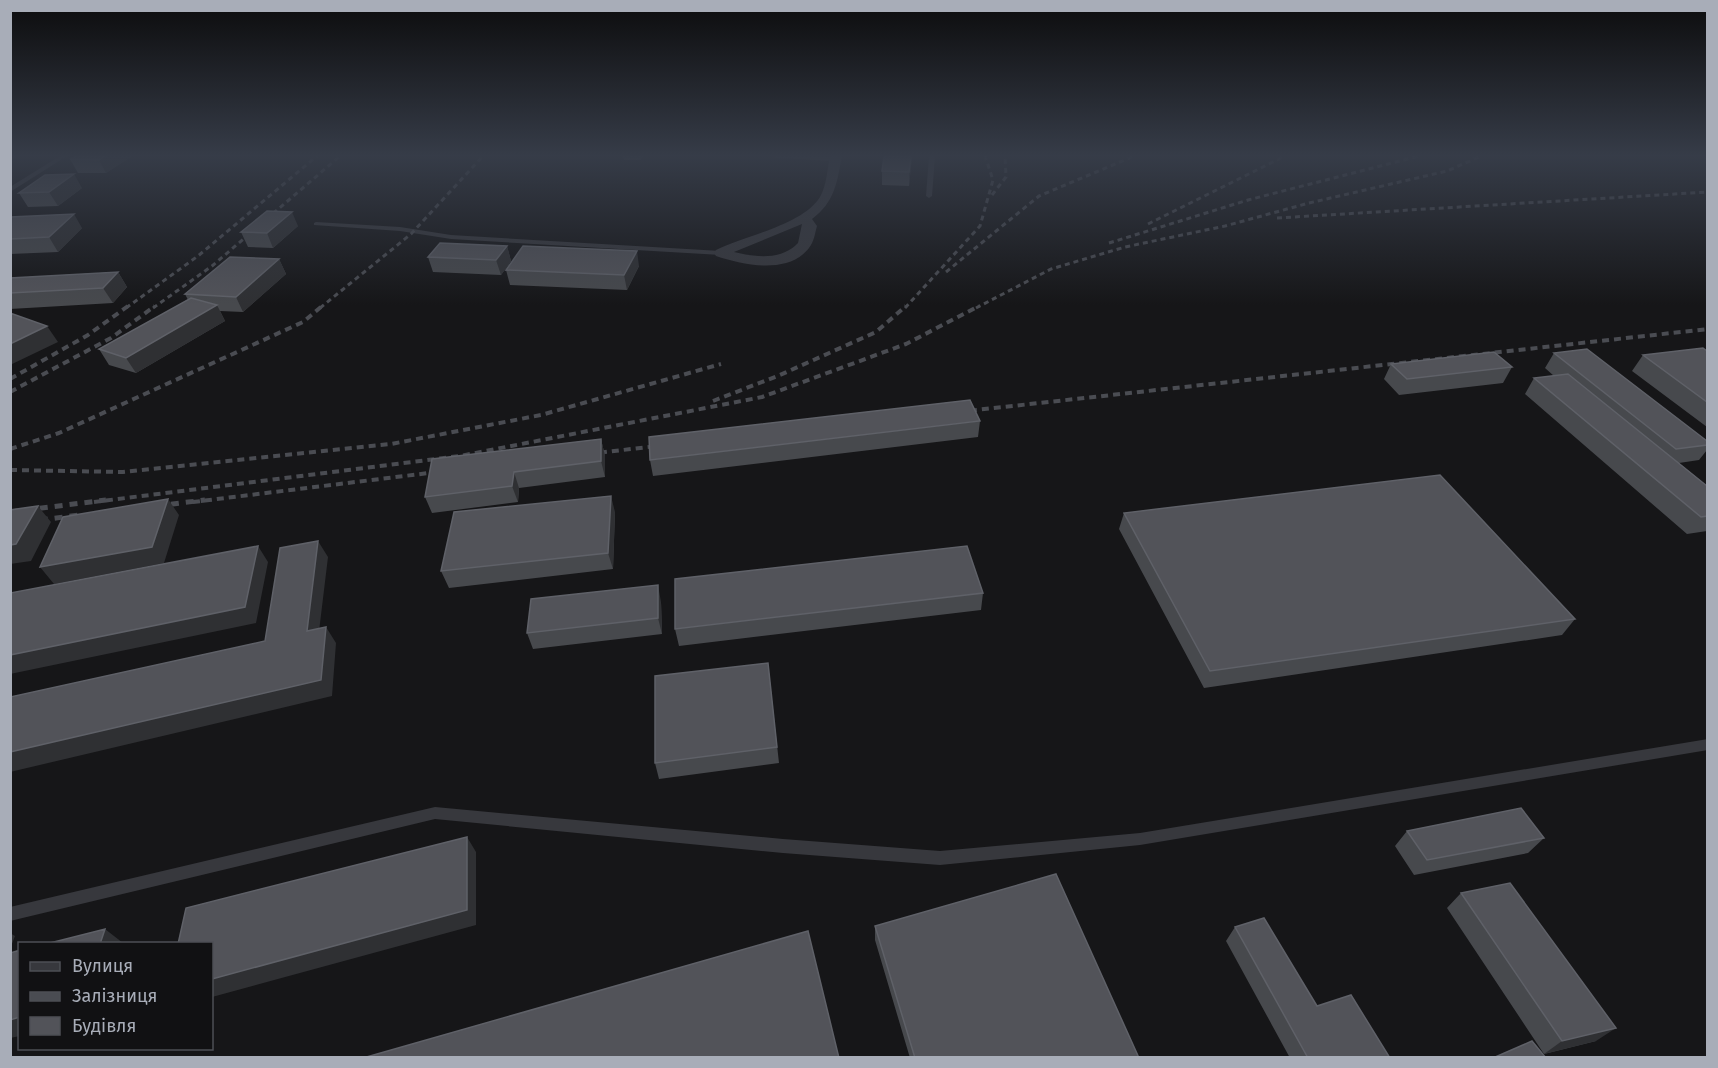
<svg xmlns="http://www.w3.org/2000/svg" width="1718" height="1068" font-family="'Fira Sans',sans-serif">
  <style>
    .lines { fill: none; stroke-linecap: round; stroke-linejoin: round }
    .service { fill: #37383d; fill-rule: evenodd }
    .minor { fill: #37383d; fill-rule: evenodd }
    .rail-far2 { stroke: #4a4c52; stroke-width: 3; stroke-dasharray: 5 4; stroke-linecap: butt }
    .rail-far1 { stroke: #4a4c52; stroke-width: 4; stroke-dasharray: 7 5; stroke-linecap: butt }
    .rail { stroke: #4a4c52; stroke-width: 5; stroke-dasharray: 8 7; stroke-linecap: butt }
    .wall { fill: #47494d }
    .shaded-wall { fill: #2f3033 }
    .building { fill: #525359; stroke: #5f6168; stroke-width: 1.5 }
  </style>
  <rect width="100%" height="100%" fill="#161618"/>
  <g class="lines">
    <path class="service" d="M60,156H67L10,192V187Z
      M773,156L835,157L838,159L835,161L776,158Z
      M929,156H935L932,196L929,198L926,196Z
      M316,222L400,227L451,235L721,251L725,253L721,255L451,239L400,231L314,225V223Z
      M1708,739V750L1140,845L940,865L783,853L435,819L10,921V907L435,807L783,839L940,851L1140,833Z"/>
    <path class="minor" d="M10,156H18L10,161Z
      M830,156H842C837,182 835,202 812,219L817,226C815,233 814,242 809,248C788,275 743,265 716,256L714,253L716,250C744,236 803,225 820,197C827,185 827,169 830,156ZM802,224L798,243C781,261 755,257 734,252Z"/>
    <path class="rail-far2" d="M992,195L1006,177L1005,156
      M1277,218L1708,192
      M1148,224L1285,156
      M1109,243L1248,200L1419,156
      M946,272L1039,196L1134,156
      M126,308L198,256L317,156
      M153,308L212,266L340,156
      M320,308L411,234L483,156
      M905,308L980,226L993,180L985,156
      M976,308L1051,269L1125,247L1225,226L1309,203L1447,171L1481,156"/>
    <path class="rail-far1" d="M10,379L88,335L128,306
      M10,392L111,338L155,306
      M713,401L780,375L876,332L906,306
      M958,412L1708,329
      M10,449L59,433L303,322L322,306
      M588,454L666,445
      M10,470L123,472L391,444L541,415L721,364
      M94,502L460,456L762,397L906,344L979,306
      M193,502L445,471"/>
    <path class="rail" d="M156,506L205,500
      M10,512L106,500
      M10,524L79,515"/>
  </g>
  <path class="wall" d="M132,156L106,173H78L70,159Z
    M623,156H643L641,160H624Z
    M912,156L909,186L882,185V171Z
    M82,188L58,206L28,207L19,193Z
    M10,217L82,228L58,252L10,254Z
    M298,226L273,248L248,247L241,232Z
    M507,246L511,261L501,275L433,272L428,257Z
    M279,259L286,274L243,312L220,311L225,321L136,373L109,365L99,349L188,300L185,294Z
    M639,266L627,290L510,285L506,270Z
    M118,272L127,287L113,303L10,309V278Z
    M1707,351V427L1632,371L1643,355Z
    M1554,353L1707,441V450L1699,460L1679,463L1707,486V531L1687,534L1525,394L1534,378L1554,376L1545,368Z
    M1391,364L1512,367L1503,383L1399,395L1384,379Z
    M980,421L978,437L653,476L650,460Z
    M601,439L605,456V477L519,488L518,502L432,513L425,497Z
    M615,512L613,569L449,588L441,571Z
    M1124,513L1575,619L1562,635L1204,688L1119,529Z
    M983,593L981,610L679,646L675,629Z
    M661,602L662,634L533,649L527,633Z
    M768,663L779,763L659,779L655,763Z
    M1407,831L1544,838L1528,853L1414,875L1395,846Z
    M1461,893L1596,1041L1544,1054L1447,908Z
    M875,926L1139,1058H910L875,940Z
    M1235,927L1317,1006L1390,1058H1290L1226,941Z"/>
  <path class="shaded-wall" d="M104,156H132L106,173L99,160Z
    M911,156H912L909,186V172Z
    M74,174L82,188L58,206L49,192Z
    M292,212L298,226L273,248L267,233Z
    M74,214L82,228L58,252L49,237Z
    M507,246L511,261L501,275L496,260Z
    M637,251L639,266L627,290L624,275Z
    M279,259L286,274L243,312L236,297Z
    M118,272L127,287L113,303L103,288Z
    M217,305L225,321L136,373L126,358Z
    M47,326L58,342L10,365V344Z
    M601,439L605,456V477L601,461Z
    M514,472L519,488L518,502L512,486Z
    M611,496L615,512L613,569L608,553Z
    M168,499L179,515L164,563L54,584L40,567Z
    M38,506L51,522L31,561L10,564V545Z
    M318,541L328,557L317,648L307,631Z
    M258,546L268,562L256,623L10,674V655Z
    M658,585L661,602L662,634L658,618Z
    M326,627L336,643L332,696L10,772V752Z
    M467,837L476,852V925L212,997V979Z
    M105,929L123,943L122,944H100Z
    M10,933L15,936L10,949Z
    M20,1017V1036L10,1038V1020Z
    M1616,1028L1596,1041L1544,1054L1562,1041Z"/>
  <path class="building" d="M76,156H104L99,160L70,159Z
    M884,156H911L909,172L882,171Z
    M74,174L49,192L19,193L45,175Z
    M267,211L292,212L267,233L241,232Z
    M74,214L49,237L10,239V217Z
    M440,243L507,246L496,260L428,257Z
    M523,246L637,251L624,275L506,270Z
    M230,257L279,259L236,297L185,294Z
    M118,272L103,288L10,293V278Z
    M191,298L217,305L126,358L99,349Z
    M10,313L47,326L10,344Z
    M1703,348L1707,351V402L1643,355Z
    M1587,349L1707,441V445L1676,449L1554,353Z
    M1494,352L1512,367L1407,379L1391,364Z
    M1568,374L1707,486V516L1701,517L1534,378Z
    M970,400L980,421L650,460L649,437Z
    M601,439V461L514,472L512,486L425,497L432,459Z
    M1440,475L1575,619L1210,671L1124,513Z
    M611,496L608,553L441,571L454,512Z
    M168,499L152,547L40,567L63,517Z
    M38,506L16,544L10,545V510Z
    M318,541L307,631L326,627L321,680L10,752V697L265,641L280,548Z
    M258,546L245,607L10,655V593Z
    M967,546L983,593L675,629V579Z
    M658,585V618L527,633L531,599Z
    M768,663L777,747L655,763V676Z
    M1521,808L1544,838L1427,860L1407,831Z
    M467,837V910L212,979V944H178L186,908Z
    M1056,874L1139,1058H915L875,926Z
    M1510,883L1616,1028L1562,1041L1461,893Z
    M1264,918L1317,1006L1351,995L1390,1058H1308L1235,927Z
    M105,929L100,944H46Z
    M808,931L839,1058H363Z
    M20,950V1017L10,1020V953Z
    M1532,1041L1546,1058H1493Z"/>
  <linearGradient id="sky" x2="0" y2="1"><stop stop-color="#0c0c0d"/><stop offset="0.51" stop-color="#363c48"/><stop offset="1" stop-color="#363c48" stop-opacity="0"/></linearGradient>
  <rect width="1718" height="305" fill="url(#sky)"/>
  <rect width="1718" height="1068" fill="none" stroke="#a8adb8" stroke-width="24"/>
  <rect x="18" y="942" width="195" height="108" fill="#111113" stroke="#4d4f55" stroke-width="1.5"/>
  <rect x="30" y="962" width="30" height="9" fill="#37383d" stroke="#4d4f55" stroke-width="1.5"/>
  <text x="72" y="972" font-size="18" fill="#a8adb8">Вулиця</text>
  <rect x="30" y="992" width="30" height="9" fill="#4a4c52" stroke="#4d4f55" stroke-width="1.5"/>
  <text x="72" y="1002" font-size="18" fill="#a8adb8">Залізниця</text>
  <rect x="30" y="1017" width="30" height="18" fill="#525359" stroke="#4d4f55" stroke-width="1.5"/>
  <text x="72" y="1032" font-size="18" fill="#a8adb8">Будівля</text>
</svg>
